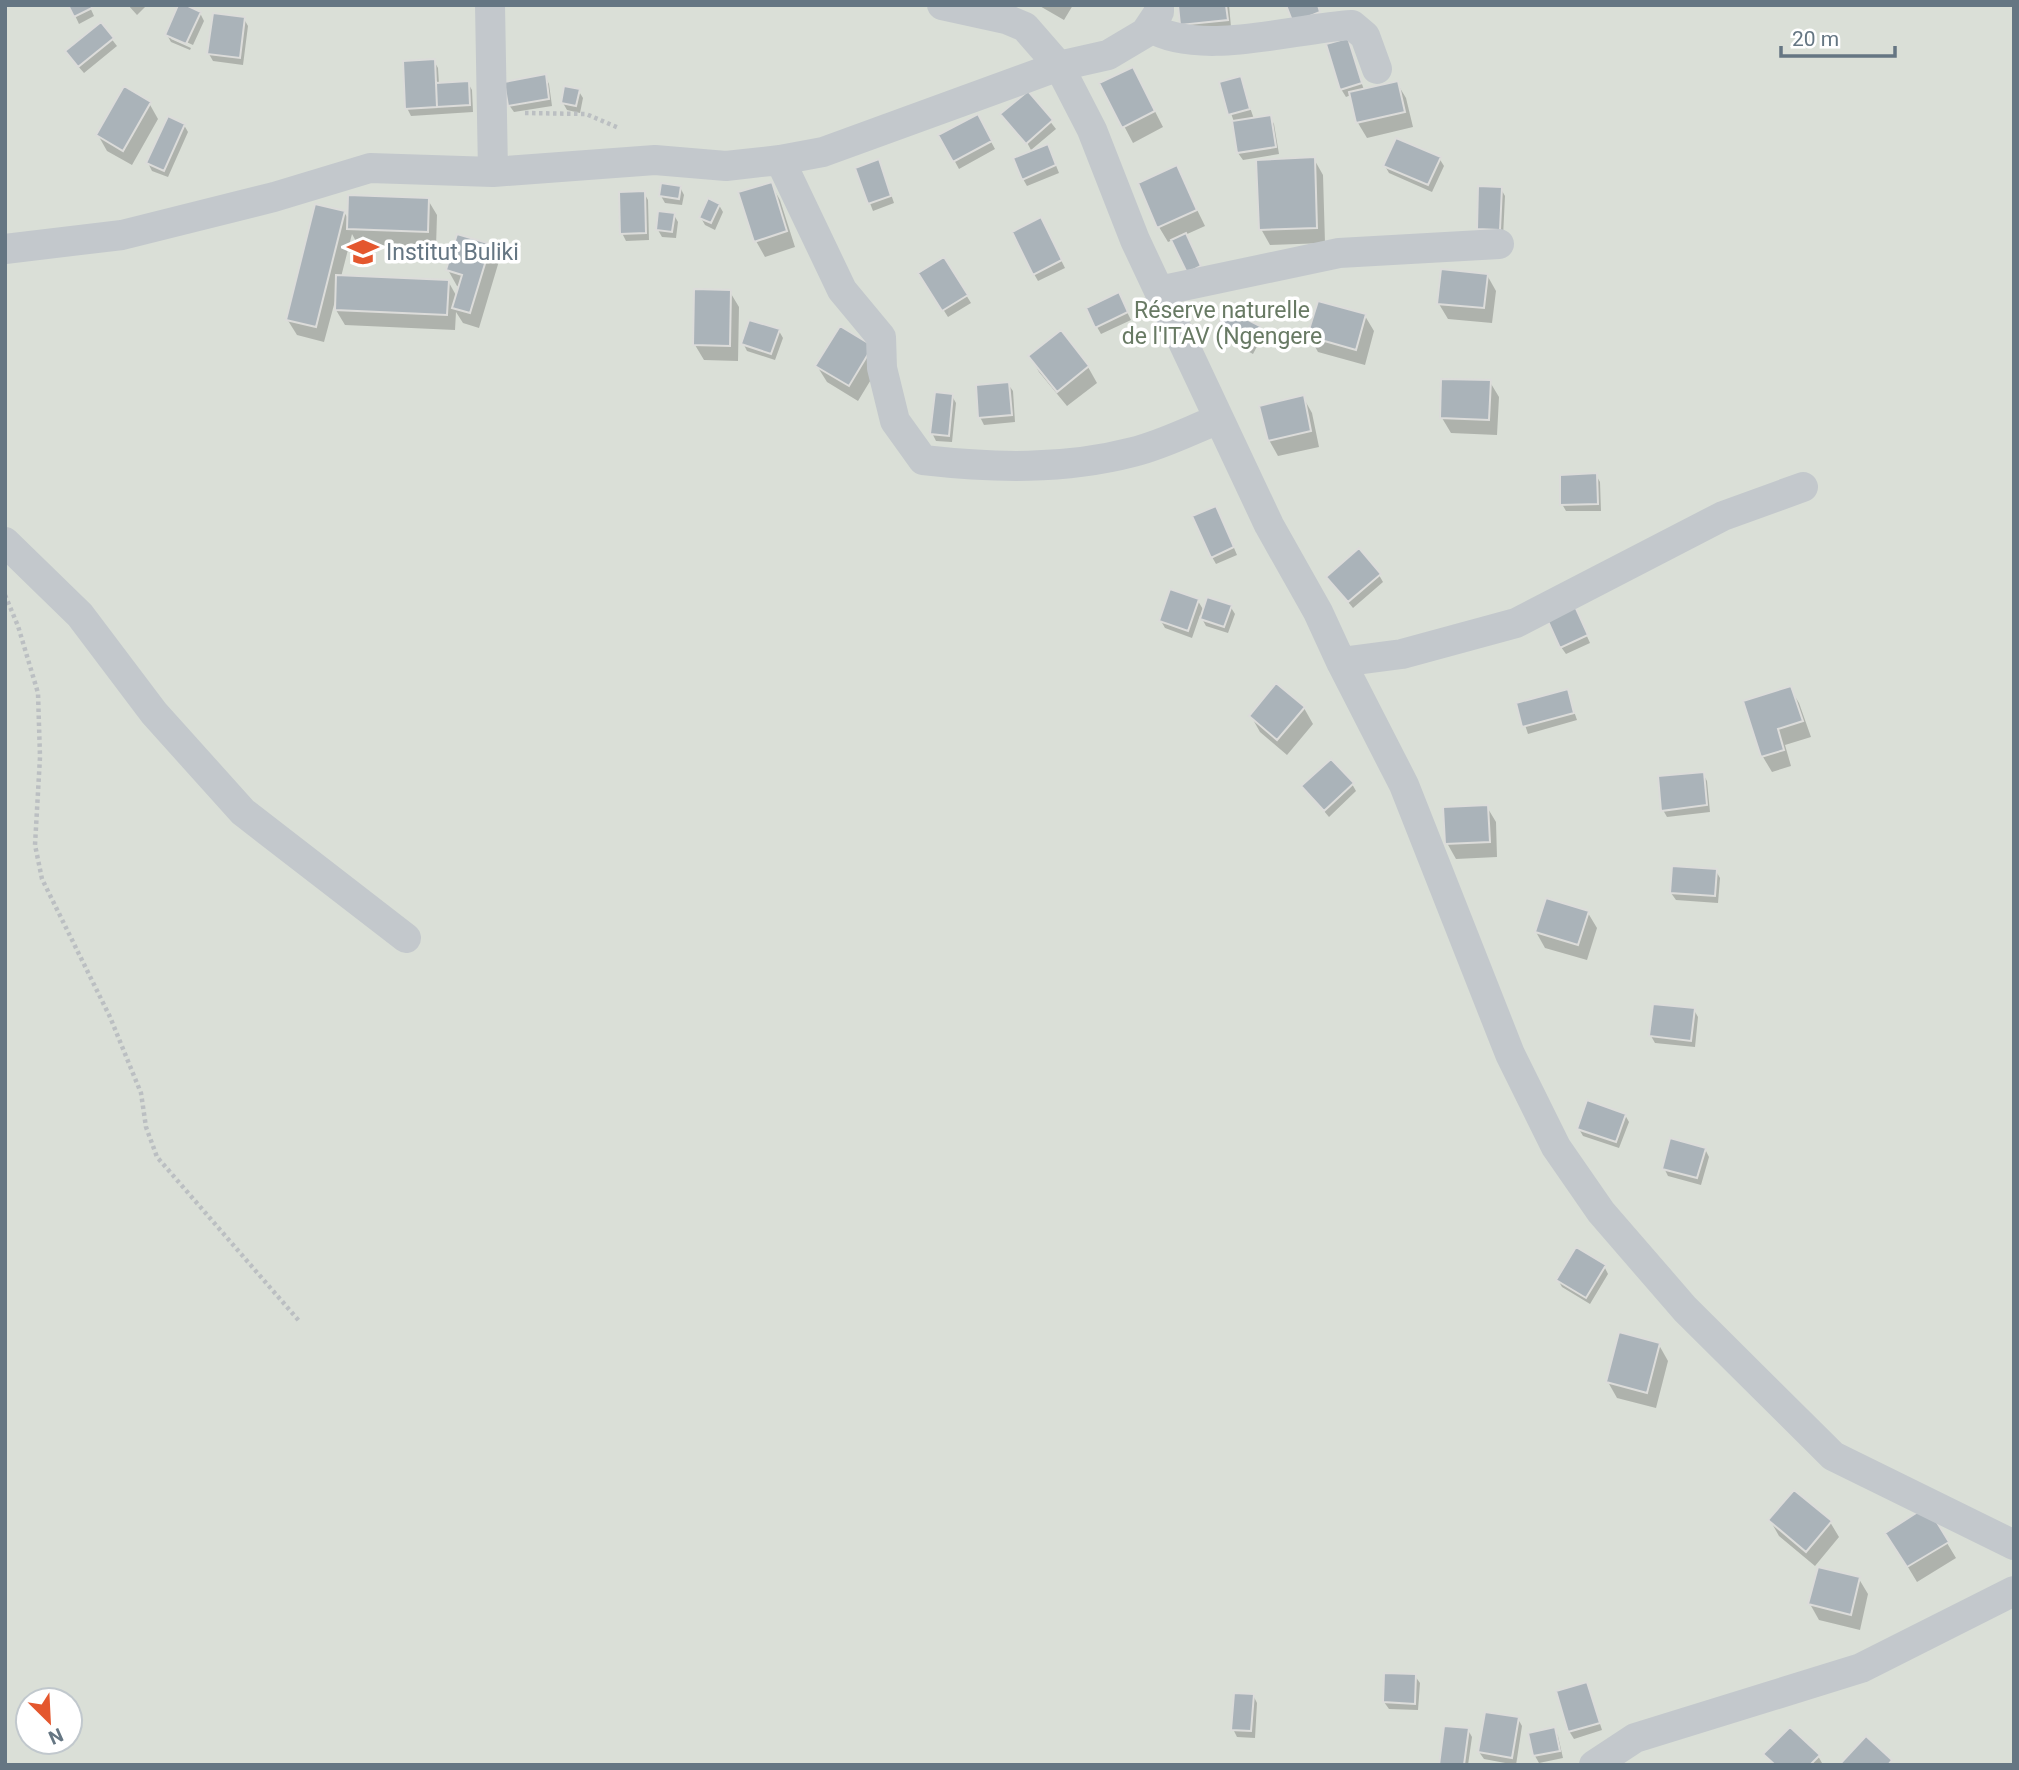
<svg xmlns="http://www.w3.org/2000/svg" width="2019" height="1770" font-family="Roboto,sans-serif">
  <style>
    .green { fill: #dadfd7; fill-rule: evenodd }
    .shadow { fill: #0003 }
    .building { fill: #aab3b9; stroke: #dcdcda; stroke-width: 2 }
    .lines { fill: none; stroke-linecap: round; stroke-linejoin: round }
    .path { stroke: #bbbfc2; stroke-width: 4.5; stroke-dasharray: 3.5 3.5; stroke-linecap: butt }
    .street { stroke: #c3c8cc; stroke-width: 30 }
    .labels { text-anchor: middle; stroke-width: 7; stroke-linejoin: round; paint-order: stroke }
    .poi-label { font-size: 23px; fill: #657683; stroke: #fff; text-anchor: start }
    .park-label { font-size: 23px; fill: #687a64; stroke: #fff }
  </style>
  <rect width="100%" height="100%" fill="#fafaf8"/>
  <path class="green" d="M5,5H2014V1765H5ZM28,1700H70V1742H28Z"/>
  <path class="shadow" d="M70,5H89L94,16L79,24Z
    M128,5H147L137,15Z
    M1038,5H1073L1064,20Z
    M1180,5H1229L1231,27L1186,32Z
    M200,13L204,21L193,45L171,35V39L191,48L190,50L171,42L167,35Z
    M244,19L248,26L243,65L213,61L209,54Z
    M100,24L117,46L84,73L71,58Z
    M1347,40L1364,90L1397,83L1406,98L1413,127L1367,138L1358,123L1351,95L1346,97L1341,89Z
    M434,61L438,68L439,84L468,83L472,90L473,112L411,116L407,108Z
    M545,76L549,84L552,106L514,112L509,105Z
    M1240,79L1254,119L1270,117L1274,124L1279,154L1243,160L1238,153L1234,122L1221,84Z
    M1102,84H1141L1163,127L1133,143Z
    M578,90L583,98L580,113L567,110L563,103Z
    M1028,93L1056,129L1031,150L1023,135Z
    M149,103L158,119L132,165L107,151L98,135Z
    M977,116L995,149L959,169L941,136Z
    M184,125L188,132L168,177L152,171L148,163Z
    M1051,153L1059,173L1027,186L1023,179Z
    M1439,158L1444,166L1432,192L1389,173L1385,166Z
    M1314,159L1323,175L1325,243L1270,245L1261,229Z
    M1176,167L1205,226L1185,235L1204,273L1193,279L1173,240L1168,242L1159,227Z
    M882,168L894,203L873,211L857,169Z
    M771,184L780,200L795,247L765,257L756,241Z
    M680,187L684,195L682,205L665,203L661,196Z
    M1501,189L1505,196L1503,237L1483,236L1479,229Z
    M644,193L648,200L649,240L626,241L622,233Z
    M428,200L437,215L436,247L358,245L352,234L341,277L448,281L457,297L460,287L457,286L448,270L490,245L499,261L479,328L463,323L456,312L455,330L345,325L336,310L335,301L324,342L297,335L287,319L344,212L349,220Z
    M719,205L723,212L715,230L705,225L701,218Z
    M674,215L678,222L676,238L662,237L658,230Z
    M1044,226L1065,268L1038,281L1034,274Z
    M944,259L971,303L948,317L920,273Z
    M1487,275L1496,291L1492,323L1448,319L1439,304Z
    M730,292L739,307L738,361L704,360L695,345Z
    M1122,302L1131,320L1101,334L1097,327Z
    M1365,316L1374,331L1365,365L1318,352L1309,336Z
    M1259,327L1263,335L1253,354L1222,337L1217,330Z
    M779,331L783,338L775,360L747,351L743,343Z
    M1061,333L1088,367L1097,383L1067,406L1039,372L1030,356Z
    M872,347L881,363L858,401L827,382L817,366Z
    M1490,382L1499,397L1497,435L1451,433L1442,418Z
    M1008,384L1013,391L1015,422L984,425L980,417Z
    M952,396L956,403L952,442L936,441L932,433Z
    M1303,397L1312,413L1319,447L1278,456L1269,440Z
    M1596,475L1600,482L1601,511H1566L1562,504Z
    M1220,515L1237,555L1216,564L1212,557Z
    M1379,575L1383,582L1353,608L1328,577Z
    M1198,601L1204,611L1230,606L1235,614L1228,633L1206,626L1200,615L1192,638L1165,628L1161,621Z
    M1577,614L1590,643L1566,654L1561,647Z
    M1276,685L1304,708L1313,724L1287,755L1260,732L1251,716Z
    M1790,688L1799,703L1811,737L1785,745L1791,766L1772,772L1763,757L1745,702Z
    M1567,691L1577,720L1528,734L1518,704Z
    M1703,774L1707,781L1710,812L1667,817L1663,810Z
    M1352,784L1356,791L1329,817L1304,787Z
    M1487,807L1496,822L1497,857L1456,859L1447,843Z
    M1716,871L1720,878L1718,903L1676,900L1671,893Z
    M1588,913L1597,928L1587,960L1545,948L1536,932Z
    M1694,1010L1698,1017L1695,1047L1655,1043L1651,1036Z
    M1625,1115L1629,1122L1619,1148L1583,1136L1579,1129Z
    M1705,1149L1709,1157L1701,1185L1668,1176L1664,1168Z
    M1604,1266L1608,1274L1590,1304L1562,1287L1558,1280Z
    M1659,1345L1668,1361L1656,1408L1617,1398L1608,1382Z
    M1770,1520L1830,1522L1839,1537L1815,1566L1779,1536Z
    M1947,1543L1956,1558L1917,1582L1897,1549Z
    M1859,1579L1868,1594L1860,1630L1819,1620L1810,1604Z
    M1415,1676L1420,1683L1418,1710L1389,1709L1384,1702Z
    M1587,1684L1602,1730L1574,1739L1569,1731Z
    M1253,1695L1257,1703L1255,1738L1237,1737L1233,1729Z
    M1518,1719L1522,1726L1516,1765L1484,1759L1479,1752Z
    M1554,1729L1558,1736L1563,1758L1539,1763L1535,1756L1530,1734Z
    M1468,1730L1472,1737L1468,1765H1441Z
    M1765,1754L1818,1756L1822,1763L1773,1765Z"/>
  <path class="building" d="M68,5H90L92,8L74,17Z
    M178,5H186L201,12L186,44L165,35Z
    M1178,5H1226L1228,20L1180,25Z
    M1286,5H1318L1320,12L1293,23Z
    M213,13L245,17L240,58L207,54Z
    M101,22L114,38L78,67L65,51Z
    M1348,38L1362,83L1340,90L1326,44Z
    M435,59L437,107L405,109L403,61Z
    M1133,67L1155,111L1122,128L1099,83Z
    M546,74L549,99L508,106L504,82Z
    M1241,76L1250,109L1228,115L1219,82Z
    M469,81L470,105L437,107L436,83Z
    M1398,81L1405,112L1356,123L1349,92Z
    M124,86L151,102L123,151L96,135Z
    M564,86L580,89L576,106L561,103Z
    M1028,91L1053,120L1026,144L1000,114Z
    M978,114L992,141L953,162L938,135Z
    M1271,115L1276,147L1237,153L1232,121Z
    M168,116L185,124L164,171L146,163Z
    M1396,138L1441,157L1428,185L1383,166Z
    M1048,144L1056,165L1022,180L1013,158Z
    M1315,157L1317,228L1259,230L1256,160Z
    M879,159L891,196L868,204L855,168Z
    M1177,165L1197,210L1157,228L1138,183Z
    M772,182L787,231L754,242L738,192Z
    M661,183L681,186L679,199L659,196Z
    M1478,186L1502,187L1500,230L1477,229Z
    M645,191L646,233L620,234L619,192Z
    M348,195L429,198L428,232L347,229Z
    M708,198L720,204L711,223L699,218Z
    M315,204L345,211L316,327L286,320Z
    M658,211L675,213L672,232L656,230Z
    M1041,217L1062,260L1033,275L1012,232Z
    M1186,233L1201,266L1187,273L1171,240Z
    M457,234L491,244L470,313L452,308L462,275L446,270Z
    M944,257L968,295L942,311L918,273Z
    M1441,269L1488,274L1484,308L1437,304Z
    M336,275L449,280L447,315L335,310Z
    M694,289L731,290L730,346L693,345Z
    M1119,292L1128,312L1095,328L1086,308Z
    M1318,301L1366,314L1356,350L1307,336Z
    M1227,309L1260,326L1249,347L1215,330Z
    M749,320L780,329L771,354L741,344Z
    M840,326L873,346L849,386L815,366Z
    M1061,330L1089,366L1057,392L1028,356Z
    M1441,379L1491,380L1489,420L1440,418Z
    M1009,382L1012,415L978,418L976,385Z
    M935,392L953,394L949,436L930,434Z
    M1304,395L1311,431L1268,441L1259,406Z
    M1597,473L1598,504L1560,505V475Z
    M1216,506L1234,547L1211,558L1192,516Z
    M1359,548L1381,574L1348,602L1326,577Z
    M1170,589L1199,599L1188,631L1159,621Z
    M1207,597L1232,605L1224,627L1200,619Z
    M1574,604L1588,635L1560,648L1546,617Z
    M1276,683L1305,707L1277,740L1249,716Z
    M1791,686L1803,721L1778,729L1784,750L1761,757L1743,701Z
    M1568,689L1574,713L1522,727L1516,703Z
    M1331,759L1354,783L1324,811L1301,786Z
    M1704,772L1707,805L1661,811L1658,776Z
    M1488,805L1490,842L1445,844L1443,807Z
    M1672,866L1717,869L1715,896L1670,893Z
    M1546,898L1589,911L1578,945L1535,932Z
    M1653,1004L1695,1008L1691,1041L1649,1036Z
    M1587,1100L1626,1114L1616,1142L1577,1129Z
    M1670,1138L1706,1148L1697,1178L1662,1169Z
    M1576,1247L1606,1265L1586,1298L1556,1280Z
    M1619,1332L1660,1343L1647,1393L1606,1382Z
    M1794,1490L1832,1521L1806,1552L1768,1520Z
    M1927,1506L1949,1542L1907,1567L1885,1533Z
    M1818,1567L1860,1577L1851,1615L1808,1604Z
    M1384,1673L1416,1674L1415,1704L1383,1702Z
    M1587,1682L1600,1723L1568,1732L1556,1691Z
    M1234,1693L1254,1694L1251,1731L1231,1730Z
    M1485,1712L1519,1717L1512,1758L1478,1752Z
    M1444,1726L1469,1728L1464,1765H1439Z
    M1555,1727L1560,1751L1533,1756L1528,1733Z
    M1790,1727L1820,1755L1810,1765H1775L1763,1754Z
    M1866,1736L1892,1760L1888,1765H1839Z"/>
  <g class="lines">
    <path class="path" d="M525,113L586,114L619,128
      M5,595L18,626L38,693L40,757L35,845L42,879L110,1017L141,1093L146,1127L157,1157L300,1322"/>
    <path class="street" d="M490,5L493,172
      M942,5L1006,19L1025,27L1059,66L1092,130L1135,240L1269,525L1318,612L1341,662L1404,785L1510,1054L1556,1147L1601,1212L1685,1309L1833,1456L2014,1545
      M1149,27C1200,58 1294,28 1352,25L1365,36L1377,69
      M780,160L842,290L881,337L882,368L895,421L923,460C993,468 1064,470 1133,452C1162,445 1191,430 1219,419
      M5,249L122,235L274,197L370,168L493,172L655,160L726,166L780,160L823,152L1059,66L1108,55L1145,33L1159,12V5
      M1159,291L1339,253L1499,244
      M5,542L80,615L154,713L243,812L406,938
      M1341,662L1402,654L1516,623L1723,516L1803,487
      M1594,1765L1635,1738L1861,1668L2014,1591"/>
  </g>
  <defs>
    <symbol id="school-bare" viewBox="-9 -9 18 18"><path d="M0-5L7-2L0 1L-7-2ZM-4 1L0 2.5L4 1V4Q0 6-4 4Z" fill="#e4572e" stroke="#fff" stroke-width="2.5" paint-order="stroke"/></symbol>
  </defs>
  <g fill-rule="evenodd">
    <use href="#school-bare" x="341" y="230" width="44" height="44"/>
  </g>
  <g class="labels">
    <g class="poi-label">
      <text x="386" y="260">Institut Buliki</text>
    </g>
    <g class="park-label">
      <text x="1222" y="318">Réserve naturelle<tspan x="1222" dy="26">de l'ITAV (Ngengere</tspan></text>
    </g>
  </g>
  <rect width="2019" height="1770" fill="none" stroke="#657683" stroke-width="14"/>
  <g transform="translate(49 1721) rotate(156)"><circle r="33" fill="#ffffff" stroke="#c1c8cd" stroke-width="2"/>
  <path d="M0-5L12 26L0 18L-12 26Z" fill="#e4572e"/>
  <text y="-10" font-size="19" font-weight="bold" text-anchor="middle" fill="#657683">N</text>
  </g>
  <path d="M1781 46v10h114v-10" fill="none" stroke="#657683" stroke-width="3.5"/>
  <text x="1792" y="46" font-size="21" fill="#657683" stroke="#ffffff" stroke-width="5" paint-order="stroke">20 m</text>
</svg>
